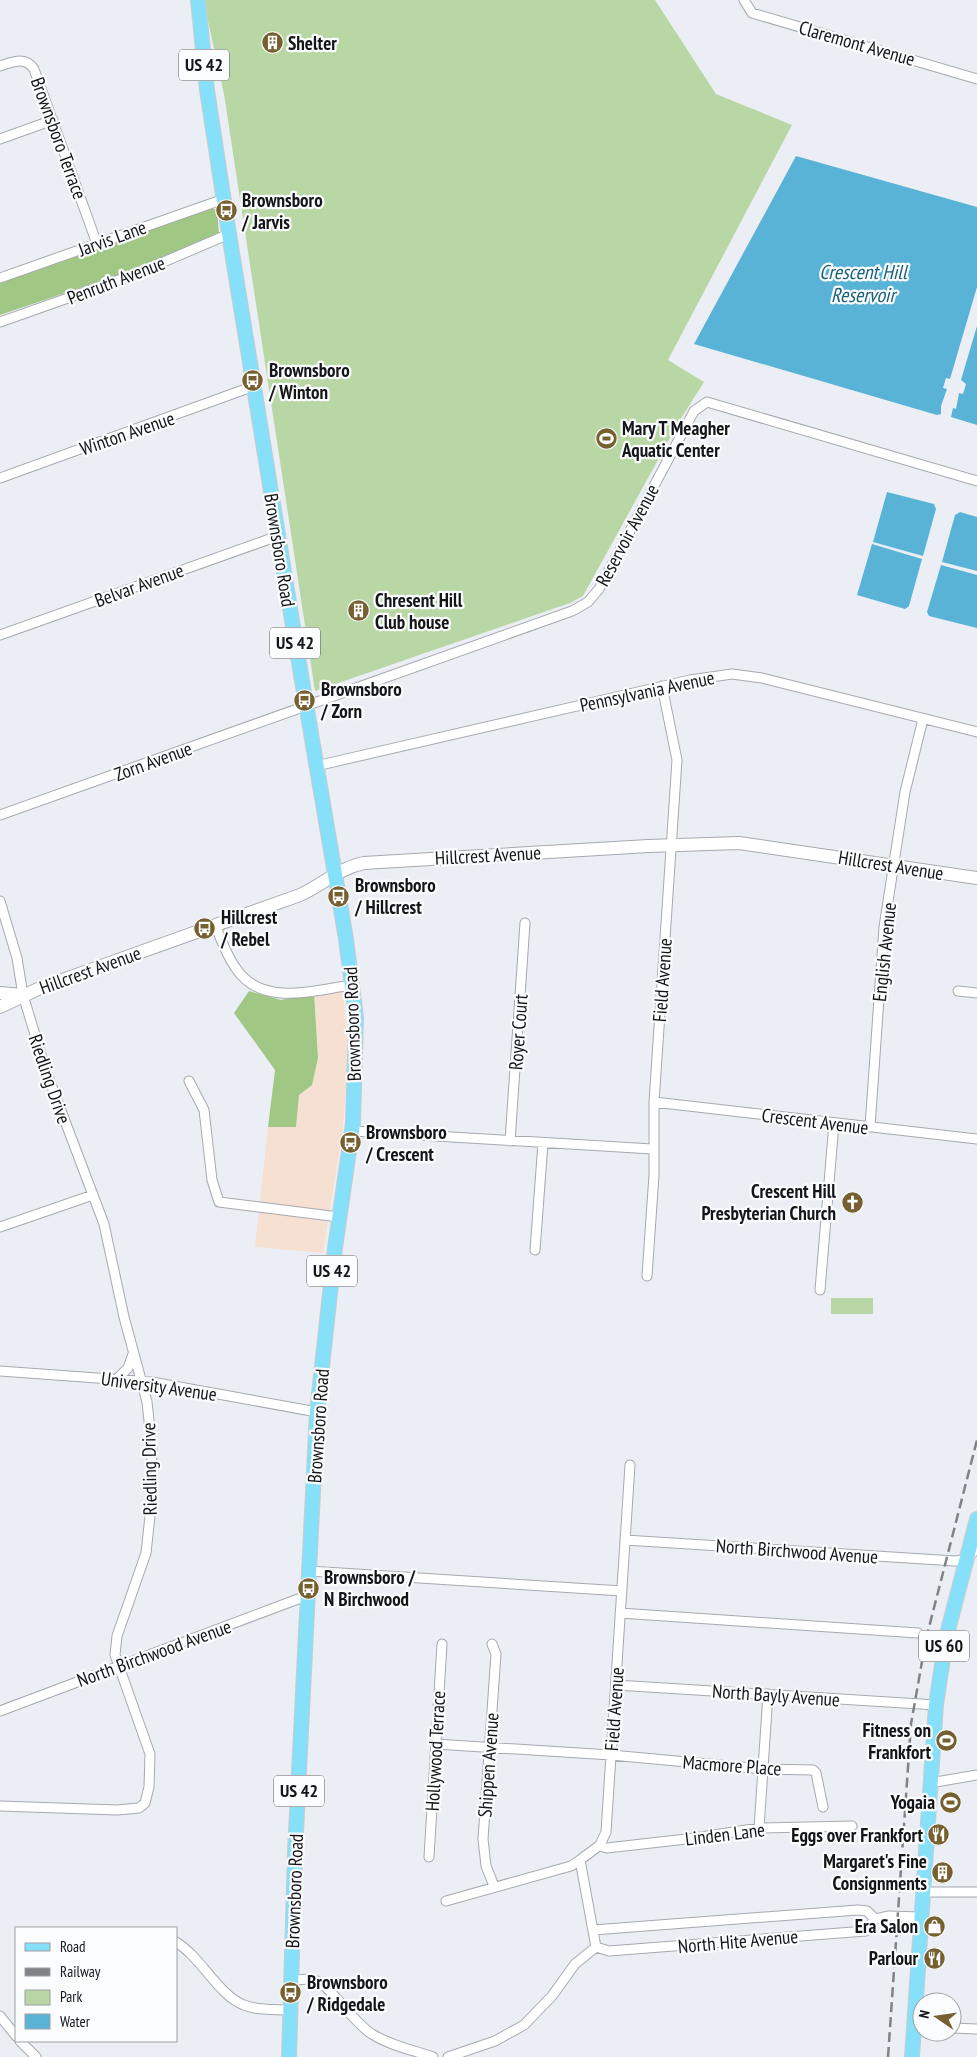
<svg xmlns="http://www.w3.org/2000/svg" width="977" height="2057" font-family="'PT Sans Narrow',sans-serif">
  <style>
    .commercial { fill: #f5e0d2 }
    .green { fill: #b9d7a4 }
    .forest { fill: #a0c784 }
    .water { fill: #59b3d6 }
    .lines { fill: none; stroke-linecap: round; stroke-linejoin: round }
    .minor-casing { stroke: #a6a9af; stroke-width: 11 }
    .secondary-casing { stroke: #a6a9af; stroke-width: 14 }
    .primary-casing { stroke: #cbcccc; stroke-width: 16 }
    .minor { stroke: #fff; stroke-width: 9 }
    .secondary { stroke: #fff; stroke-width: 12 }
    .primary { stroke: #87e0fa; stroke-width: 14 }
    .rail { stroke: #7f8286; stroke-width: 2.5; stroke-dasharray: 10 5; stroke-linecap: butt }
    .labels { text-anchor: middle; stroke-width: 4.5; stroke-linejoin: round; paint-order: stroke }
    .shield { fill: #fafcfe; stroke: #595a5c; stroke-width: 1 }
    .shield-label { font-size: 18px; font-weight: bold; fill: #141517 }
    .poi-label { font-size: 19px; font-weight: bold; fill: #141517; stroke: #fafcfe; text-anchor: start }
    .street-label { font-size: 19px; fill: #141517; stroke: #fafcfe }
    .water-label { font-size: 20px; font-style: italic; fill: #196078; stroke: #fafcfe }
  </style>
  <rect width="100%" height="100%" fill="#ebeff5"/>
  <path class="commercial" d="M343,990L348,1052L343,1128L323,1253L255,1247L268,1127H296L299,1095L312,1085L318,1058L314,993Z"/>
  <path class="green" d="M206,0H655L716,94L792,125L668,360L704,382L680,420L583,596L570,603L315,691L224,94L206,12Z
    M831,1298H873V1314H831Z"/>
  <path class="forest" d="M211,208L217,210L219,234L171,257L0,315V283Z
    M249,991L281,1000L314,993L318,1058L312,1085L299,1095L296,1127H268L275,1070L234,1013Z"/>
  <path class="water" d="M796,156L977,207V287L950,379L946,378L943,388L947,389L941,406V414L937,415L694,344Z
    M977,326V425L951,417L953,408L956,409L959,393L963,394L966,384L961,380Z
    M887,492L934,504L936,509L923,556L873,542Z
    M960,512L977,517V571L942,562L955,515Z
    M872,544L922,559L909,606L905,609L857,595Z
    M941,565L977,575V628L929,616L927,612Z"/>
  <g class="lines">
    <defs>
      <path id="minor" d="M744,0L752,13L977,79
        M0,66C13,62 25,56 34,69L97,244
        M0,139L53,120
        M0,278L224,199
        M0,322L133,275L229,234
        M0,478L254,386
        M0,635L278,536
        M316,766L690,680L732,674L762,678L977,732
        M0,815L572,611L588,602L599,589L694,411L707,402L977,481
        M0,901L17,958L23,995L46,1071L104,1224L124,1317L147,1402L152,1449L151,1507L146,1553L117,1636L115,1655L150,1754L149,1787L145,1803L139,1808L117,1810L0,1806
        M215,925C221,939 226,954 235,967C261,1008 313,990 352,985
        M958,991L977,993
        M189,1081L204,1110L212,1180L219,1202L339,1217
        M654,1102L977,1139
        M870,1127L884,927L905,792L923,719
        M352,1131L652,1149
        M510,1141L525,923
        M0,1227L93,1195
        M535,1250L543,1143
        M647,1276L654,1175V1102L677,760L662,686
        M820,1290L834,1123
        M0,1371L152,1382L317,1412
        M118,1378L128,1368L133,1354
        M625,1540L955,1561L961,1560L977,1550
        M309,1571L622,1591
        M620,1613L918,1633
        M492,1644L496,1654L483,1839L486,1866L494,1886
        M616,1685L936,1705
        M0,1711L298,1599L308,1598
        M435,1744L611,1755L763,1769L813,1770L816,1773L823,1807
        M930,1783L977,1775
        M759,1828L768,1694
        M599,1846L607,1848L695,1838L759,1828L852,1826
        M429,1857L442,1644
        M923,1892H977
        M446,1901L571,1866L580,1860
        M875,1919L889,1916L921,1917
        M593,1930L858,1910L867,1911L875,1919L866,1931L609,1951L596,1947
        M176,1942C201,1957 218,1995 244,2005C258,2011 275,2009 290,2010
        M291,1981C298,1980 306,1978 314,1980C331,1985 353,2023 372,2034C391,2046 413,2050 433,2057
        M0,2016L16,2036
        M952,2028L977,2029
        M20,2041L36,2057
        M448,2057L495,2041L524,2025L552,1996L575,1964L596,1947L580,1860L600,1845L606,1832L630,1465"/>
      <path id="secondary" d="M0,993L23,995
        M0,1007L40,988L300,895C322,885 339,868 364,863L648,846L739,843L977,878"/>
      <path id="primary" d="M198,0L207,90L229,234L297,651L346,939L356,1017L353,1123L335,1248L317,1412L295,1852L289,2057
        M912,2057L936,1705L946,1638L977,1519"/>
    </defs>
    <use href="#minor" class="minor-casing"/>
    <use href="#secondary" class="secondary-casing"/>
    <use href="#primary" class="primary-casing"/>
    <use href="#minor" class="minor"/>
    <use href="#secondary" class="secondary"/>
    <use href="#primary" class="primary"/>
    <path class="rail" d="M888,2057L911,1724L926,1639L977,1440"/>
  </g>
  <defs>
    <symbol id="building-disc" viewBox="-11 -11 22 22"><circle r="9.5" fill="#776030" stroke="#fafcfe"/><path d="M-4-6H4V6H1V3H-1V6H-4ZM-2.5-4.3h1.7v1.8h-1.7ZM.8-4.3h1.7v1.8H.8ZM-2.5-1h1.7V.8h-1.7ZM.8-1h1.7V.8H.8Z" fill="#fff"/></symbol>
    <symbol id="bus-disc" viewBox="-11 -11 22 22"><circle r="9.5" fill="#776030" stroke="#fafcfe"/><path d="M-5-6H5V4H4V6H2V4H-2V6H-4V4H-5ZM-3.5-4V0h7V-4ZM-3.5 1.2v1.5H-2V1.2ZM2 1.2v1.5H3.5V1.2Z" fill="#fff"/></symbol>
    <symbol id="stadium-disc" viewBox="-11 -11 22 22"><circle r="9.5" fill="#776030" stroke="#fafcfe"/><path d="M0-5a6.5 5 0 1 0 0 10a6.5 5 0 1 0 0-10ZM-3.5-1.8h7v3.6h-7Z" fill="#fff"/></symbol>
    <symbol id="church-disc" viewBox="-11 -11 22 22"><circle r="9.5" fill="#776030" stroke="#fafcfe"/><path d="M-1.2-6h2.4v3.5h3.3v2.4h-3.3V6h-2.4V-.1h-3.3v-2.4h3.3Z" fill="#fff"/></symbol>
    <symbol id="restaurant-disc" viewBox="-11 -11 22 22"><circle r="9.5" fill="#776030" stroke="#fafcfe"/><path d="M-5-6h1v4h1v-4h1v4h1v-4h1v5L-1.5 .5V6h-2V.5L-5-1ZM5-6V6H3V1.5H1.5Q1.5-4 5-6Z" fill="#fff"/></symbol>
    <symbol id="shop-disc" viewBox="-11 -11 22 22"><circle r="9.5" fill="#776030" stroke="#fafcfe"/><path d="M-5-2.5h2.3a2.7 3.5 0 0 1 5.4 0H5L5.5 6h-11ZM-1.5-2.5h3a1.5 2.3 0 0 0-3 0Z" fill="#fff"/></symbol>
  </defs>
  <g fill-rule="evenodd">
    <use href="#building-disc" x="260" y="30" width="25" height="25"/>
    <use href="#bus-disc" x="214" y="198" width="25" height="25"/>
    <use href="#bus-disc" x="240" y="368" width="25" height="25"/>
    <use href="#stadium-disc" x="594" y="426" width="25" height="25"/>
    <use href="#building-disc" x="346" y="598" width="25" height="25"/>
    <use href="#bus-disc" x="292" y="688" width="25" height="25"/>
    <use href="#bus-disc" x="326" y="884" width="25" height="25"/>
    <use href="#bus-disc" x="192" y="916" width="25" height="25"/>
    <use href="#bus-disc" x="338" y="1130" width="25" height="25"/>
    <use href="#church-disc" x="840" y="1190" width="25" height="25"/>
    <use href="#bus-disc" x="296" y="1576" width="25" height="25"/>
    <use href="#stadium-disc" x="934" y="1728" width="25" height="25"/>
    <use href="#stadium-disc" x="938" y="1790" width="25" height="25"/>
    <use href="#restaurant-disc" x="926" y="1822" width="25" height="25"/>
    <use href="#building-disc" x="930" y="1860" width="25" height="25"/>
    <use href="#shop-disc" x="922" y="1914" width="25" height="25"/>
    <use href="#restaurant-disc" x="922" y="1946" width="25" height="25"/>
    <use href="#bus-disc" x="278" y="1980" width="25" height="25"/>
  </g>
  <g class="labels">
    <g class="shield">
      <rect x="179" y="49.5" width="50" height="31" rx="4"/>
      <rect x="270" y="627.5" width="50" height="31" rx="4"/>
      <rect x="307" y="1255.5" width="50" height="31" rx="4"/>
      <rect x="919" y="1630.5" width="50" height="31" rx="4"/>
      <rect x="274" y="1775.5" width="50" height="31" rx="4"/>
    </g>
    <g class="shield-label">
      <text x="204" y="71">US 42</text>
      <text x="295" y="649">US 42</text>
      <text x="332" y="1277">US 42</text>
      <text x="944" y="1652">US 60</text>
      <text x="299" y="1797">US 42</text>
    </g>
    <g class="poi-label">
      <text x="288" y="50">Shelter</text>
      <text x="242" y="207">Brownsboro<tspan x="242" dy="22">/ Jarvis</tspan></text>
      <text x="269" y="377">Brownsboro<tspan x="269" dy="22">/ Winton</tspan></text>
      <text x="622" y="435">Mary T Meagher<tspan x="622" dy="22">Aquatic Center</tspan></text>
      <text x="375" y="607">Chresent Hill<tspan x="375" dy="22">Club house</tspan></text>
      <text x="321" y="696">Brownsboro<tspan x="321" dy="22">/ Zorn</tspan></text>
      <text x="355" y="892">Brownsboro<tspan x="355" dy="22">/ Hillcrest</tspan></text>
      <text x="221" y="924">Hillcrest<tspan x="221" dy="22">/ Rebel</tspan></text>
      <text x="366" y="1139">Brownsboro<tspan x="366" dy="22">/ Crescent</tspan></text>
      <text x="836" y="1198" text-anchor="end">Crescent Hill<tspan x="836" dy="22">Presbyterian Church</tspan></text>
      <text x="324" y="1584">Brownsboro /<tspan x="324" dy="22">N Birchwood</tspan></text>
      <text x="931" y="1737" text-anchor="end">Fitness on<tspan x="931" dy="22">Frankfort</tspan></text>
      <text x="935" y="1809" text-anchor="end">Yogaia</text>
      <text x="923" y="1842" text-anchor="end">Eggs over Frankfort</text>
      <text x="927" y="1868" text-anchor="end">Margaret's Fine<tspan x="927" dy="22">Consignments</tspan></text>
      <text x="918" y="1933" text-anchor="end">Era Salon</text>
      <text x="918" y="1965" text-anchor="end">Parlour</text>
      <text x="307" y="1989">Brownsboro<tspan x="307" dy="22">/ Ridgedale</tspan></text>
    </g>
    <g class="street-label">
      <text transform="translate(857 43) rotate(16)" y="7">Claremont Avenue</text>
      <text transform="translate(59 138) rotate(70)" y="7">Brownsboro Terrace</text>
      <text transform="translate(112 238) rotate(-20)" y="7">Jarvis Lane</text>
      <text transform="translate(116 280) rotate(-21)" y="7">Penruth Avenue</text>
      <text transform="translate(127 433) rotate(-19)" y="7">Winton Avenue</text>
      <text transform="translate(627 535) rotate(-62)" y="7">Reservoir Avenue</text>
      <text transform="translate(280 550) rotate(81)" y="7">Brownsboro Road</text>
      <text transform="translate(139 585) rotate(-20)" y="7">Belvar Avenue</text>
      <text transform="translate(647 691) rotate(-12)" y="7">Pennsylvania Avenue</text>
      <text transform="translate(153 761) rotate(-20)" y="7">Zorn Avenue</text>
      <text transform="translate(488 855) rotate(-3)" y="7">Hillcrest Avenue</text>
      <text transform="translate(891 865) rotate(9)" y="7">Hillcrest Avenue</text>
      <text transform="translate(884 952) rotate(-84)" y="7">English Avenue</text>
      <text transform="translate(90 970) rotate(-20)" y="7">Hillcrest Avenue</text>
      <text transform="translate(662 980) rotate(-86)" y="7">Field Avenue</text>
      <text transform="translate(352 1024) rotate(-92)" y="7">Brownsboro Road</text>
      <text transform="translate(518 1032) rotate(-86)" y="7">Royer Court</text>
      <text transform="translate(50 1079) rotate(71)" y="7">Riedling Drive</text>
      <text transform="translate(815 1121) rotate(7)" y="7">Crescent Avenue</text>
      <text transform="translate(159 1386) rotate(8)" y="7">University Avenue</text>
      <text transform="translate(318 1426) rotate(-86)" y="7">Brownsboro Road</text>
      <text transform="translate(149 1469) rotate(-91)" y="7">Riedling Drive</text>
      <text transform="translate(797 1551) rotate(4)" y="7">North Birchwood Avenue</text>
      <text transform="translate(154 1653) rotate(-20)" y="7">North Birchwood Avenue</text>
      <text transform="translate(776 1695) rotate(4)" y="7">North Bayly Avenue</text>
      <text transform="translate(614 1709) rotate(-86)" y="7">Field Avenue</text>
      <text transform="translate(435 1751) rotate(-87)" y="7">Hollywood Terrace</text>
      <text transform="translate(488 1765) rotate(-86)" y="7">Shippen Avenue</text>
      <text transform="translate(732 1765) rotate(4)" y="7">Macmore Place</text>
      <text transform="translate(725 1834) rotate(-7)" y="7">Linden Lane</text>
      <text transform="translate(294 1891) rotate(-88)" y="7">Brownsboro Road</text>
      <text transform="translate(738 1941) rotate(-5)" y="7">North Hite Avenue</text>
    </g>
    <g class="water-label">
      <text x="863" y="279">Crescent Hill<tspan x="863" dy="23">Reservoir</tspan></text>
    </g>
  </g>
  <rect x="15" y="1927" width="162" height="115" fill="#fafcfe" stroke="#9ea0a2"/>
  <rect x="25" y="1943" width="25" height="8" fill="#87e0fa" stroke="#9ea0a2"/>
  <text x="60" y="1952" font-size="15" fill="#141517">Road</text>
  <rect x="25" y="1968" width="25" height="8" fill="#7f8286" stroke="#9ea0a2"/>
  <text x="60" y="1977" font-size="15" fill="#141517">Railway</text>
  <rect x="25" y="1990" width="25" height="15" fill="#b9d7a4" stroke="#9ea0a2"/>
  <text x="60" y="2002" font-size="15" fill="#141517">Park</text>
  <rect x="25" y="2014" width="25" height="15" fill="#59b3d6" stroke="#9ea0a2"/>
  <text x="60" y="2027" font-size="15" fill="#141517">Water</text>
  <g transform="translate(937 2017) rotate(283)"><circle r="24" fill="#fafcfe" stroke="#9ea0a2"/>
  <path d="M0-4L9 19L0 12L-9 19Z" fill="#776030"/>
  <text y="-8" font-size="14" font-weight="bold" text-anchor="middle" fill="#141517">N</text>
  </g>
</svg>
